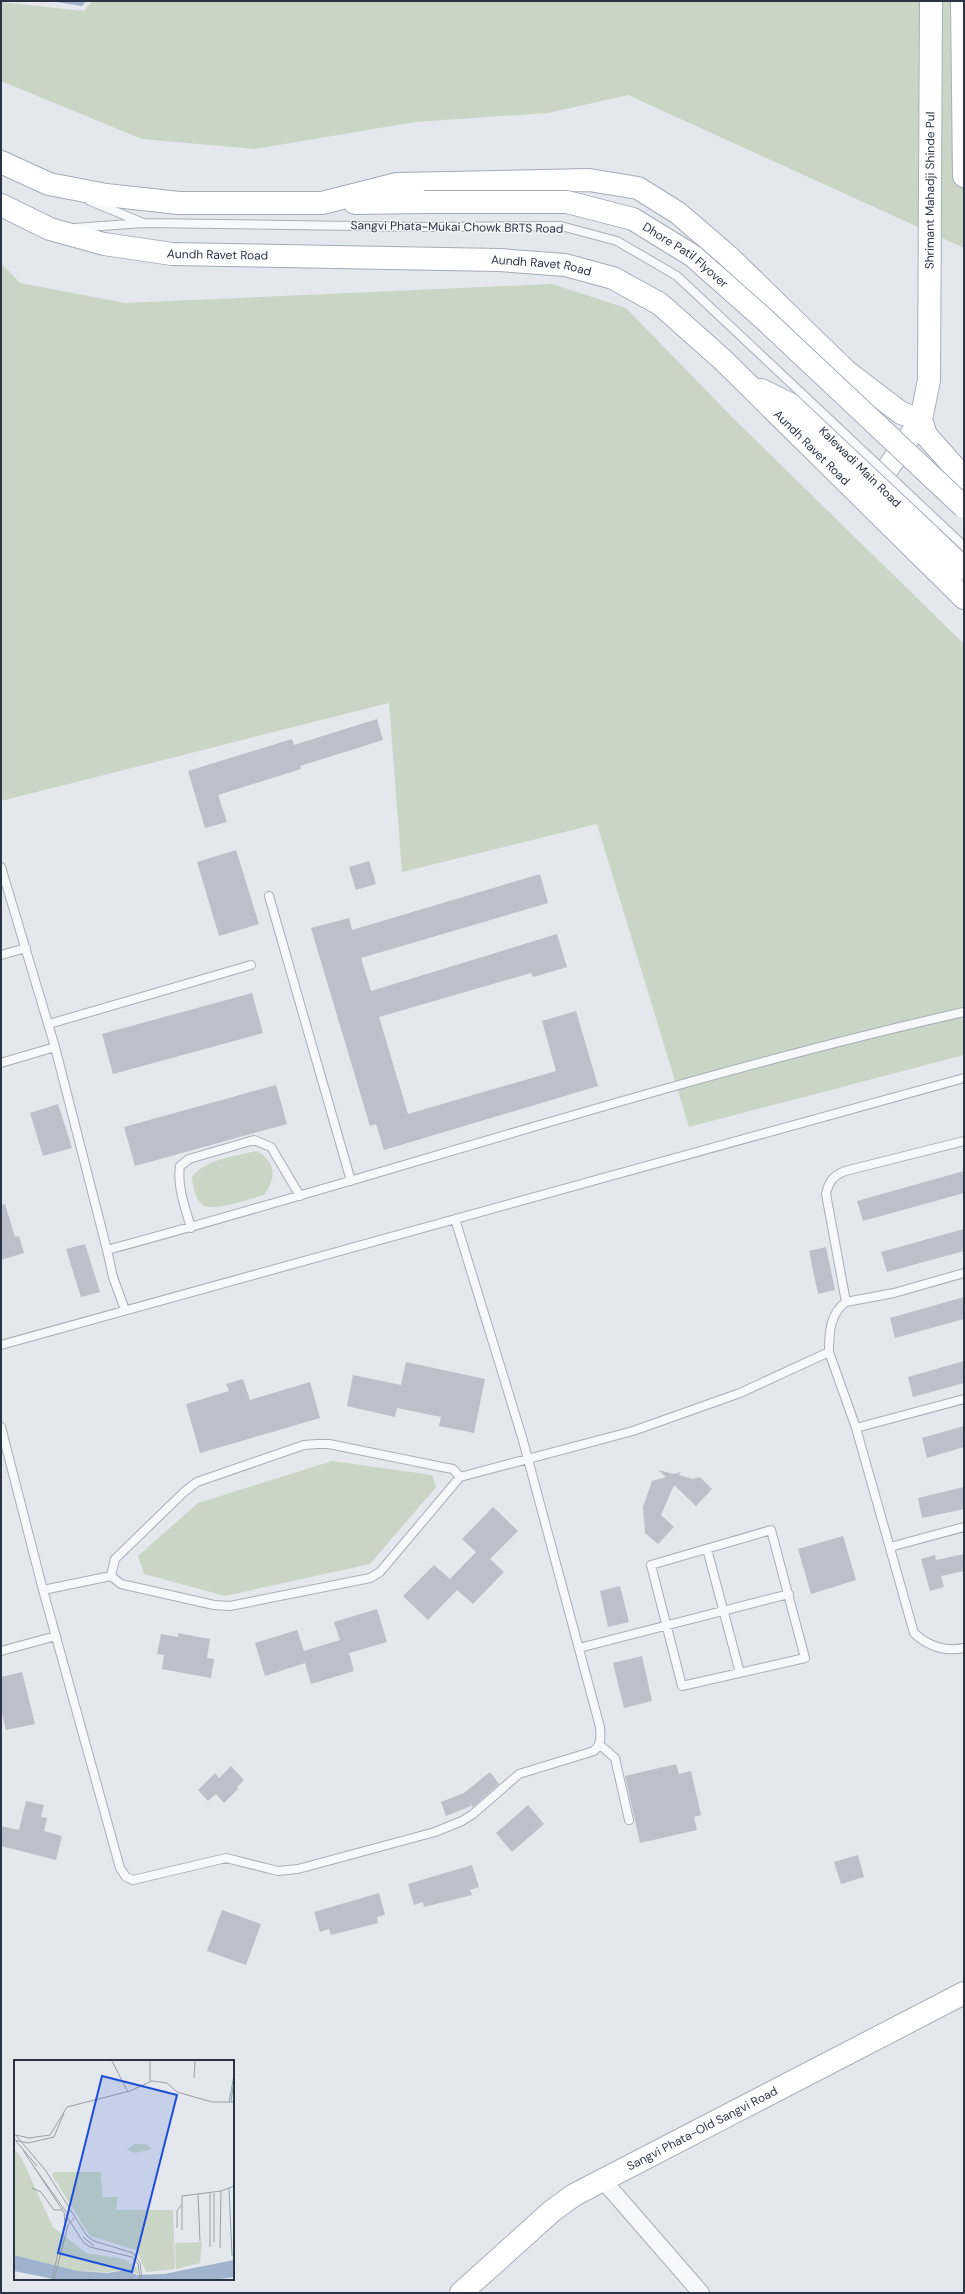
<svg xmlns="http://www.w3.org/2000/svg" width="965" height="2294" font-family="'DM Sans',sans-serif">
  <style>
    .green { fill: #c9d6c5 }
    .water { fill: #9fb4cc }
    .building { fill: #bbc0ca }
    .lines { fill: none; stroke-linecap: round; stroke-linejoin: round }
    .lane-casing { stroke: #a9aeb7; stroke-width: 10 }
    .street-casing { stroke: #a9aeb7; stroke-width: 18 }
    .secondary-casing { stroke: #a9aeb7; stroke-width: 24 }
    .primary-casing { stroke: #a3abb8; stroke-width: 24 }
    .lane { stroke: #f7f8fa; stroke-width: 8 }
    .street { stroke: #f7f8fa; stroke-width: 16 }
    .secondary { stroke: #fff; stroke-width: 22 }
    .primary { stroke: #fff; stroke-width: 22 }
    .lane-bridge-casing { stroke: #a9aeb7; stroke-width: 10; stroke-linecap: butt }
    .primary-bridge-casing { stroke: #a3abb8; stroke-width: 24; stroke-linecap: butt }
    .lane-bridge { stroke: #f7f8fa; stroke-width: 8 }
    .primary-bridge { stroke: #fff; stroke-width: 22 }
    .labels { text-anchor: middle; stroke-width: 3; stroke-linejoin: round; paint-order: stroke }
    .street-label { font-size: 12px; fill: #2b3445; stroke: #f4f6f9 }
    .inset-road { fill: none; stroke: #9a9fa9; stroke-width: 1 }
    .view { fill: #1d4ed8; fill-opacity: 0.15; stroke: #1d4ed8; stroke-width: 2 }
    .inset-edge { fill: none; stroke: #2b3445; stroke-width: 2 }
  </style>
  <rect width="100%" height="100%" fill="#e4e7ec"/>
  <path class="green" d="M92,1H964V248L628,95L548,113L415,122L255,149L142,139L1,81V2L84,11Z
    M1,263L20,283L125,303L552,284L626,308L734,419L964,644V1055L689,1127L597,824L402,872L389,703L1,801Z
    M256,1151C276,1160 277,1178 264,1195C251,1198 215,1212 203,1205C195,1200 193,1186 192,1177C207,1158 234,1157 256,1151Z
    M332,1461L432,1475L436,1487L370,1564L225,1596L144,1574L138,1556L198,1503Z"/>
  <path class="water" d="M50,1H86L82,6Z"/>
  <path class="building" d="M377,719L383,740L300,766L301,769L218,795L227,822L205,828L188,771L292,739L294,745Z
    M236,850L259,924L219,936L197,862Z
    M369,861L376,884L356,890L349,867Z
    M540,874L548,903L361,958L371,991L557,934L567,967L533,977L531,973L379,1017L408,1114L556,1071L542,1021L576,1011L598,1086L384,1150L376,1124L370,1126L311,928L349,918L352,930Z
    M252,993L263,1033L113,1074L102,1034Z
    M276,1085L287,1124L135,1166L124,1127Z
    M58,1104L72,1148L43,1156L30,1113Z
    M964,1171V1193L863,1221L857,1201Z
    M5,1204L15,1237L19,1236L24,1253L1,1260V1205Z
    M964,1229V1251L887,1272L881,1252Z
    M85,1244L100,1292L81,1297L66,1249Z
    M826,1247L835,1290L818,1294L809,1251Z
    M964,1297V1319L895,1338L890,1318Z
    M964,1361V1383L913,1397L908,1377Z
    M406,1362L485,1379L474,1433L439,1426L441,1417L397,1408L395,1417L347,1406L353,1375L401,1385Z
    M243,1379L250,1400L310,1382L320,1418L200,1453L186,1404L229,1391L226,1384Z
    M964,1426V1447L927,1458L922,1438Z
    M658,1470L674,1474L681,1472L679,1475L693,1479L700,1477L712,1489L696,1506L674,1485L661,1515L674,1527L658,1544L645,1533L643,1507L652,1481L666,1477Z
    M964,1487V1509L922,1518L918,1498Z
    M493,1507L518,1531L490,1559L504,1572L473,1604L457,1590L428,1620L403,1596L434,1565L450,1579L476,1552L462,1539Z
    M843,1536L856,1580L811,1594L798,1549Z
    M964,1554V1571L941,1576L944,1587L930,1591L921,1559L935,1555L936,1560Z
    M620,1586L629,1622L608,1627L600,1591Z
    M377,1609L387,1642L349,1653L354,1671L311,1684L305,1663L265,1676L255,1643L297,1630L304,1651L340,1640L334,1622Z
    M178,1633L210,1639L207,1658L214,1659L211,1678L162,1669L164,1655L157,1654L161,1634L178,1637Z
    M642,1656L652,1701L624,1708L613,1663Z
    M22,1672L35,1724L6,1730L1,1709V1677Z
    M676,1764L679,1774L691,1771L701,1815L694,1817L697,1830L640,1843L625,1776Z
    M231,1766L244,1780L237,1787L238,1789L224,1803L216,1794L208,1801L198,1790L215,1773L219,1778Z
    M490,1772L499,1784L473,1807L470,1804L471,1806L446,1816L441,1802L464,1793Z
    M26,1801L44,1805L41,1817L47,1818L44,1831L62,1836L56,1860L1,1846V1826L19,1830Z
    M528,1805L544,1824L512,1852L496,1833Z
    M858,1855L864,1877L841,1884L834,1862Z
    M472,1865L479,1887L470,1890L472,1895L424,1907L423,1902L414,1905L408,1884Z
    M379,1893L385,1915L377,1917L378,1923L331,1935L329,1929L320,1932L314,1912Z
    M222,1910L261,1924L246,1965L207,1951Z"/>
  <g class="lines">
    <defs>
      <path id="lane" d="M90,201L141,222
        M74,228L143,223L425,227
        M1,867L55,1047L107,1250
        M269,896L351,1181
        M1,955L26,948
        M49,1024L251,965
        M1,1063L55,1047
        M191,1228C185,1207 177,1187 180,1166L189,1159L254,1140L271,1147L300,1196
        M846,1302L894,1293L964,1273
        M125,1310L113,1277L107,1250C393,1173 675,1077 964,1012
        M1,1345L964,1078
        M829,1352L856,1428L964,1399
        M1,1427L43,1590L120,1868L126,1877L133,1880L226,1858L278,1871L298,1869L435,1832L462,1821L473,1814L519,1774L594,1751C601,1744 601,1738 600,1727L522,1437L455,1219
        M856,1428L914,1633C928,1646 945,1652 964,1648
        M771,1530L805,1658L682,1686L651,1565Z
        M890,1547L964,1527
        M707,1549L740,1673
        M111,1576L115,1559L184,1492L197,1482L304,1445L317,1444H329L442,1467L453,1469L460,1477
        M43,1590L111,1576L121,1584L214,1605L230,1606L370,1578L380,1572L460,1477L633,1431L740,1393L829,1352C829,1333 830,1313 846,1302L826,1194C829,1181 833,1176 845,1171L964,1141
        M579,1648L789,1594
        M1,1651L56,1636
        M600,1745L615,1758L629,1820"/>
      <path id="street" d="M602,2179L701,2293"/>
      <g id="secondary">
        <path d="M962,1L964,176"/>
        <path id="s1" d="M877,484L921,420L929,380L931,1"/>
        <path id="s2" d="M461,2293L552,2211L574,2195L964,1993"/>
      </g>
      <g id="primary">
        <path d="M1,162L49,184L106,195L179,203H322L397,184L589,180L638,188L678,213L728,256L846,371L901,413L921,420L926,435L964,478"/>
        <path d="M355,203L424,202"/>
        <path id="s3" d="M1,205L50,229L104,244L172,254L499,260L565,265L613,278L660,304L723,360L964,598"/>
        <path id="s4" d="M761,390L802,410L964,569"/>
      </g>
    </defs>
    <use href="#lane" class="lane-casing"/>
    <use href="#street" class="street-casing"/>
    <use href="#secondary" class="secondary-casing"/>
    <use href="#primary" class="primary-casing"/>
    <use href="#lane" class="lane"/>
    <use href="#street" class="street"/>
    <use href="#secondary" class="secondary"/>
    <use href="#primary" class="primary"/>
    <defs>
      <path id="lane-bridge" d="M425,227L561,226L617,241L677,276L964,546"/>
      <g id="primary-bridge">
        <path id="s5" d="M424,202H567L633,219L693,256L764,319L964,507"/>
      </g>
    </defs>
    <use href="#lane-bridge" class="lane-bridge-casing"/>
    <use href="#primary-bridge" class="primary-bridge-casing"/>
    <use href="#lane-bridge" class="lane-bridge"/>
    <use href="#primary-bridge" class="primary-bridge"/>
  </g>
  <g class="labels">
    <g class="street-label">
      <text dy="4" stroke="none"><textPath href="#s1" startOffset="308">Shrimant Mahadji Shinde Pul</textPath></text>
      <text transform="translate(457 227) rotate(1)" y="4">Sangvi Phata-Mukai Chowk BRTS Road</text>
      <text dy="4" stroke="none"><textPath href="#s3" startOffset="225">Aundh Ravet Road</textPath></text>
      <text dy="4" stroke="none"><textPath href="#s5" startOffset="275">Dhore Patil Flyover</textPath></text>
      <text dy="4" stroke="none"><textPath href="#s3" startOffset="549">Aundh Ravet Road</textPath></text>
      <text dy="4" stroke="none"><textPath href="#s3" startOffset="885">Aundh Ravet Road</textPath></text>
      <text dy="4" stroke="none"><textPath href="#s4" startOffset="127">Kalewadi Main Road</textPath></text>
      <text dy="4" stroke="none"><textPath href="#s2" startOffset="294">Sangvi Phata-Old Sangvi Road</textPath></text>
    </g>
  </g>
  <g transform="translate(14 2060)">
    <rect width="220" height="220" fill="#e4e7ec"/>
    <path d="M120,84H132L138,89L121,93L113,90ZM0,89L7,97L39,167L72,193L110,199L123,208L124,214L112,210L94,212L64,211L0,195ZM40,112H87L88,137H104L102,150H159L161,209L132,212L122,190L76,176L38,115ZM188,182L186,203L162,209L161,183Z" fill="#c9d6c5"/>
    <path d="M0,195L64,211L94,213L112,210L123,215L150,214L220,200V217L207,219H39L0,211Z" fill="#9fb4cc"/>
    <path class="inset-road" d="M98,1L114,32M180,18L181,1M136,21V1M215,42L220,15M217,42L219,27M0,73L32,111L73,176L80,181L119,193L126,203L128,219M2,75L15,78L36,75L53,47L116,31L138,21L153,23L163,32L198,42H220M0,80L14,83L40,77L50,53M2,81L23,106M9,90L70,183L76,187L118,197L124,204L126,219M20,107L53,153M18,128L27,132L40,150H48M215,128L218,196M196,133V187M184,134L186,181M163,168V151L167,145M168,170V136L207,131L220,126M69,177L80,186M200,182V133M206,188L207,131M38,219L51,163L50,154M40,219L54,165L60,158"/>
    <path class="view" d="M88,16L163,35L118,212L44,193Z"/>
    <rect width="220" height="220" class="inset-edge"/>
  </g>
  <rect width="965" height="2294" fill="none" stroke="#2b3445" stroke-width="4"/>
</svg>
